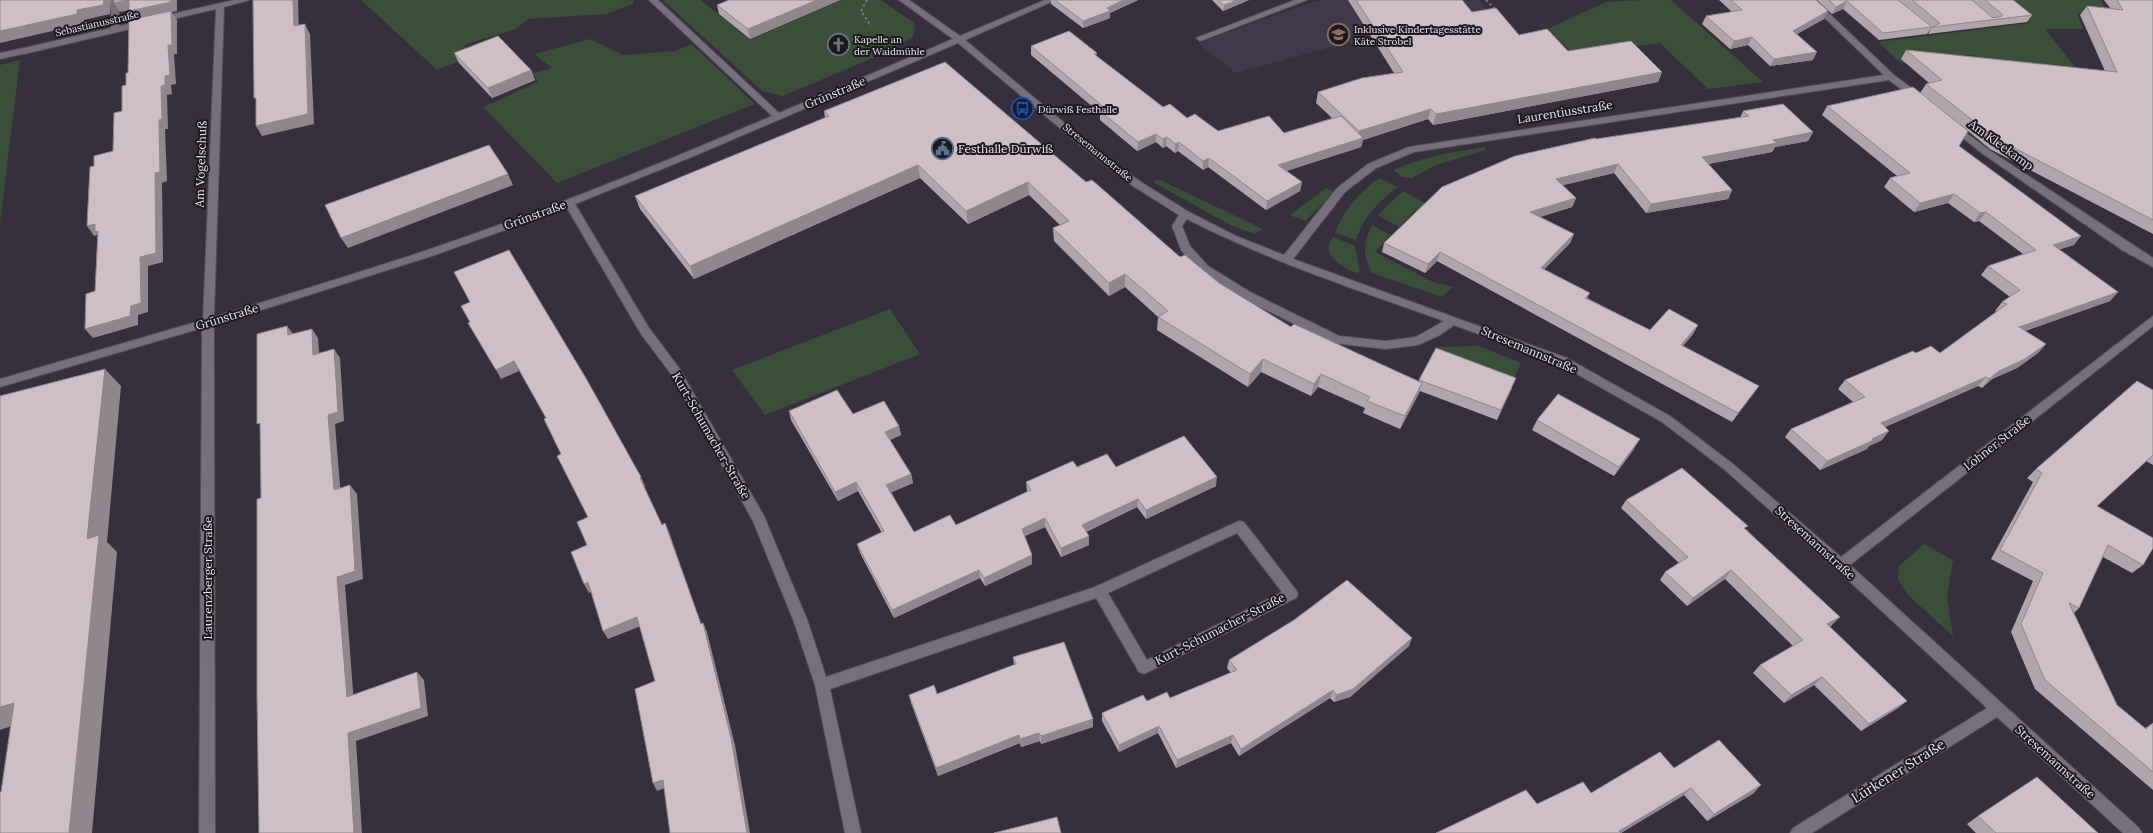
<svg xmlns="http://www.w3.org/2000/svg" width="2153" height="833" font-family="Lora,serif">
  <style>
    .built { fill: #413849 }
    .green { fill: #3a4e3a }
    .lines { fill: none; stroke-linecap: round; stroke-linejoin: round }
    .lane-casing { stroke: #534d57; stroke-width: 2 }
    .street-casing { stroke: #534d57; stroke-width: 2 }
    .path { stroke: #7a757f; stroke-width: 2; stroke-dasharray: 2.5 2.5; stroke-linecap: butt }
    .lane { fill: #766f7c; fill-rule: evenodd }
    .street { fill: #766f7c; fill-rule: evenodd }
    .wall { fill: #b1a4ab }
    .shaded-wall { fill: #90868b }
    .building { fill: #cebfc7; stroke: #90868b }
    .labels { text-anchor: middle; stroke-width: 4; stroke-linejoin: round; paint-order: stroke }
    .far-street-label { font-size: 10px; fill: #e9e5ec; stroke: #1c1a1f }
    .far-poi-label { font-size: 10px; fill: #e9e5ec; stroke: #1c1a1f; text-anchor: start }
    .street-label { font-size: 12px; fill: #e9e5ec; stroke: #1c1a1f }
    .poi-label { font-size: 12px; fill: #e9e5ec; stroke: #1c1a1f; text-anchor: start }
    .near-street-label { font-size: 14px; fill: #e9e5ec; stroke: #1c1a1f }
  </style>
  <rect width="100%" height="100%" fill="#36303c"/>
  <path class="built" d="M1327,0H1478L1506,28L1358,49L1349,42L1236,73L1198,43L1315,1Z"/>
  <path class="green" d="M361,0H634L633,4L606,14L528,19L516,29L463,45L474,55L437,70Z
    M663,0H701L750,40L841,0H881L914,23L915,31L912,38L880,55L783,96L762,91Z
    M1642,0H1671L1763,82L1708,89L1660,43L1574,54L1547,29L1606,2Z
    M2001,0H2101L2108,16L2077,13L2083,29H2045L2075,67L2029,72L2018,92L1973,55L1901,63L1878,42L2030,23Z
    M590,39L623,55L676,51L691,44L755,104L557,183L483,107L538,82L533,73L552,68L534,54Z
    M20,60L0,223V65Z
    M1484,147L1486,150L1436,165L1412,178L1402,177L1393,170C1423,157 1452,152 1484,147Z
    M1379,178L1398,187C1379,201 1363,217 1356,240L1335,233C1344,209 1358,194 1379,178Z
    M1158,179L1263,229L1255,234L1230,225L1153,182Z
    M1326,188L1334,192L1305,221L1290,215Z
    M1404,191L1468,229L1462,234L1415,211L1399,227L1378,215L1393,200Z
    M1372,225L1390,235L1375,252L1433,282L1453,287L1442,297L1372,273C1362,253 1363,245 1372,225Z
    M1333,237L1355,246L1360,272L1356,273C1343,268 1319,254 1333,237Z
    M890,309L920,354L765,415L732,370Z
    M1479,346L1521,363L1512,383L1435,354L1438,347Z
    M1924,544L1953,560L1947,597L1953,636L1909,596L1898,580L1899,566Z"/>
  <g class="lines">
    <defs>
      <path id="lane" d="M1295,0H1307L1203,40L1200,41L1196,38Z
        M24,48L28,51L27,53L0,59V53Z"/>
      <path id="street" d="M111,0H119V26L234,0H249L224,7L214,317C308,288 403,260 496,226C589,193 681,155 772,116L649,0H658L779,113L953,39L899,0H909L960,36L1045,0H1056L965,40L1103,155L1141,182L1189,212L1236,236L1284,255L1337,188L1368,164L1409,147L1884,75L1806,0H1815L1894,75L1922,96V100H1916L1889,80L1414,152L1376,168L1345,192L1293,259L1567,358L1670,416L1733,464L1841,557L2153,316V326L1850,565L2139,828L2142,833H2123L1997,717L1812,833H1790L1793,828L1987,708L1836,569L1725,470L1662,422L1559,364L1454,325L1440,335L1418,345L1386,349L1333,343L1244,299L1200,272L1181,250L1172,226L1179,215L1133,186L1097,159L958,43L694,156L575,204L649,328L679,368L764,516L808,622L826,677L1095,587L1239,521L1244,522L1296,590L1298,594L1296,598L1144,674L1139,672L1096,598L830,689L861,833H845L815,685L794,622L753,521L671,374L641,334L567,208L432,256L214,325L215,833H199L202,328L0,387V379L203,320L216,9L24,54L20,51L24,48L111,28ZM1187,219C1269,261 1357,290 1444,321L1416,337L1386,341L1339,336L1252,293L1208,266L1190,246L1182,226ZM1237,533L1282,592L1147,660L1108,593Z
        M1953,123L1989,150L2153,258V267L2122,250L1983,154L1950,128V124Z"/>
    </defs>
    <use href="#lane" class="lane-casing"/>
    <use href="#street" class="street-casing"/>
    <path class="path" d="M867,0L861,11L871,26
      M1486,0L1496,10"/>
    <use href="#lane" class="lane"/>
    <use href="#street" class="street"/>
  </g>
  <path class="wall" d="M729,0H840L750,39L719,14L717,5Z
    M1051,0H1138L1110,13V18L1083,28L1051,4Z
    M1212,0H1249L1223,11Z
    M1348,0H1462L1472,12L1519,35L1568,51L1662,72L1658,82L1433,125L1428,119L1363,140L1361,147L1286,171L1302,182L1300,191L1266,210L1208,167L1203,170L1178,151L1175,153L1166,146L1163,148L1156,142L1137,151L1100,120V113L1031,55V46L1097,53L1096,56L1163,107L1218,131L1284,133L1332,118L1316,103L1318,92L1394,73Z
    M1719,0H1816L1828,11L1824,19L1797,34L1813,60L1770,66L1748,45L1730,49L1702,24L1706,16L1732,12Z
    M1817,0H2013L2032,15L2027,22L1928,34L1932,27L1927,34L1879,40L1843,9L1832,14Z
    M2104,0H2153V234L1990,149L1968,131L1959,146L2074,245L2059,249L2118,292L2110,301L2025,331L2046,344L2038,353L2017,368L1992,379L1982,388L1978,386L1885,427L1882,440L1869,446L1867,449L1820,470L1785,437L1791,429L1853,402L1838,389L1845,380L1916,353H1940L1997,312L1995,311L2002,302L2010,297L1981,275L1988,266L2023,254L1979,221L1974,222L1948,203L1914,212L1884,187L1890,178L1897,176L1822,115L1827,106L1920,93L1926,84L1929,83L1901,59L1906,50L2105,71L2080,15L2087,6L2110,8Z
    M454,53L531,70L535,80L492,98L459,63Z
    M824,111L1086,182L1180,257L1219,283L1291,327L1419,381V380L1512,388L1497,420L1420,391L1418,395L1400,429L1363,413L1365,408L1318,387L1311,396L1261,372L1248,387L1157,330L1158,317L1125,287L1109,296L1054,241L1053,228L1060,225L1029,195L968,224L920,178L694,279L640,209L635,196L825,118Z
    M1743,111L1813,132L1808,141L1775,147L1772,152L1708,164L1732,190L1728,199L1646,213L1614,173L1562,185L1576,198L1572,207L1540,217L1574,234L1570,243L1544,269L1590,293L1587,298L1650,330L1698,325L1693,334L1683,346L1759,386L1732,422L1437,261L1425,273L1382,252L1384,243L1596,139L1740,118Z
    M2153,390V465L2146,461L2097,506L2143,565L2132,573L2103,557L2079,608L2074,613L2117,705L2145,728L2153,723V790L2035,689L2011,632L2033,581L1991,559L2033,482L2027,478L2036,469Z
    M789,411L853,414L899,426L901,435L890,440L911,474L913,483L891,492L914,532L956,525L1027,492L1026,482L1077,467H1116L1216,486L1146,519L1137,507L1086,532L1089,545L1061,557L1045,527L1025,536L1032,564L985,586L980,578L894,618L860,553L857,544L882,533L858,491L838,501L791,420Z
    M1537,420L1634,449L1614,476L1532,430Z
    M1626,500L1746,529L1832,625L1830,627L1907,701L1898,708L1861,731L1814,685L1784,703L1753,673L1760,665L1793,646L1725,579L1687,606L1660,580L1665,572L1679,563L1621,508Z
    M1409,646L1350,697L1334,702L1330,698L1239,756L1231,743L1176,768L1158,733L1119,752L1102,721V713L1147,701L1170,698L1231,673L1227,668L1229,660Z
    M1013,657L1093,727L1041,744L1040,741L1021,747L1020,743L938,776L911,703L909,695L937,694L1014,665Z
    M1674,768L1754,793L1707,821L1684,795L1621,833L1537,804L1591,793Z
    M1978,816L2098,833H1976L1967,824Z"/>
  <path class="shaded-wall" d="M104,0H111L110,14L84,20L83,24L0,43V31L77,10Z
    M126,0H129L135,9L120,12L114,3Z
    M171,0H177V11L172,12L177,20V54H174L176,84L171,85L172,94L167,95L168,129H165L167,181L162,183L163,262L148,266V312L138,315V325L93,338L85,329L130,316L135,21L129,11Z
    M293,0H298L299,36L294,26Z
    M817,0H840L750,39L748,29Z
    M1123,0H1138L1110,13V18L1083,28V21L1107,8Z
    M1237,0H1249L1223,11L1224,5Z
    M1847,1L1843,9L1832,14L1836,7Z
    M1828,11L1824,19L1789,38L1793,31Z
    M305,24L310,34L314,124L262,136L256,126Z
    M1752,37L1748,45L1730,49L1734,41Z
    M1817,52L1813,60L1770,66L1774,59Z
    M531,70L535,80L492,98L488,88Z
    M1662,72L1658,82L1433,125L1436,114Z
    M1431,109L1428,119L1363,140L1361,147L1277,174L1278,165L1357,140L1359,131Z
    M1813,132L1808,141L1775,147L1772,152L1697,166L1702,157L1773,140Z
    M1156,134V142L1137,151L1138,142Z
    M1167,137L1166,146L1163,148V139Z
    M1179,142L1178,151L1175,153V144Z
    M1209,158L1208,167L1203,170V161Z
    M1618,164L1614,173L1552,188L1556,179Z
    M918,165L920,178L694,279L690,266Z
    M508,174L513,185L348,248L341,238Z
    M1028,182L1029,195L968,224L966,211Z
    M1302,182L1300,191L1266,210L1267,201Z
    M1732,190L1728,199L1646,213L1651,204Z
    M1954,194L1948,203L1914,212L1920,203Z
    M1576,198L1572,207L1527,221L1530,212Z
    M1986,212L1979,221L1974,222L1980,213Z
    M95,224L103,233L94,236L87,226Z
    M1574,234L1570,243L1537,277L1541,268Z
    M2081,236L2074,245L2046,254L2053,245Z
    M1440,252L1437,261L1425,273L1428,264Z
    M1125,274V287L1109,296V283Z
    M2118,292L2110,301L2011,336L2019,327Z
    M1698,325L1693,334L1676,354L1681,345Z
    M287,326L294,335H288Z
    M312,329L318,338L320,365L313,355Z
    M2046,344L2038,353L2017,368L1992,379L1982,388L1989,379L1999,371Z
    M334,349L340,358L344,421L335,424L341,498L334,490L328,415Z
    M1263,359L1261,372L1248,387L1250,374Z
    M514,361L519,371L501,379L496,370Z
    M105,369L121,386L107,542L117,552L92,833H69L87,539Z
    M1321,374L1318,387L1311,396L1314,384Z
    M1986,377L1978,386L1874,432L1881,423Z
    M1422,383L1418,395L1400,429L1405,416Z
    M1759,386L1732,422L1738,413Z
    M899,426L901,435L887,441L885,432Z
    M1889,431L1882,440L1869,446L1867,449L1820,470L1827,461Z
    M1640,439L1634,449L1614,476L1619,467Z
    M911,474L913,483L888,494L886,485Z
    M641,477L645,486L644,487L640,478Z
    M1217,477L1216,486L1146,519V510Z
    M856,482L858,491L838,501L835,492Z
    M350,485L357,494L363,579L345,585L354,704L347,697L337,577Z
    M1138,499L1137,507L1082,534V525Z
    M1045,518V527L1022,537V529Z
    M665,523L669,532L704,633L701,624Z
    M1089,536V545L1061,557V548Z
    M1032,555V564L985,586L984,578Z
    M979,570L980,578L894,618L892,610Z
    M1731,570L1725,579L1687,606L1693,598Z
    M588,582L593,591L589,593L584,584Z
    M637,617L641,626L608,639L603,631Z
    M1840,617L1832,625L1820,632L1827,624Z
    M703,623L707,632L735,745L750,833H747Z
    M1412,638L1409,646L1350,697L1334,702L1336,695Z
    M417,672L424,680L428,716L356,741L362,833H354L348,733Z
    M1822,677L1814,685L1784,703L1791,695Z
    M1333,690L1330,698L1239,756L1241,749Z
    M1907,701L1898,708L1861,731L1869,724Z
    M14,703L36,718L0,730V707Z
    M1093,719V727L1041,744V736Z
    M1159,726L1158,733L1119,752V745Z
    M1039,733L1040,741L1021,747L1020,739Z
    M1019,735L1020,743L938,776L936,768Z
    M1233,735L1231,743L1176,768L1177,760Z
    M663,780L667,787L657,791L653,783Z
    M1761,785L1754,793L1707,821L1714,814Z
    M1691,788L1684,795L1621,833L1619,831Z"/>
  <path class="building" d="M0,0H104L103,5L77,10V14L0,31Z
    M114,0H126L114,3Z
    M129,0H171V2L129,11Z
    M253,0H293L294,26L305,24L308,114L256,126V98H254Z
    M729,0H817L748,29L717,5Z
    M1055,0H1123L1107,8L1110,11L1083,21Z
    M1218,0H1237L1224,5Z
    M1356,0H1462L1472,12L1496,8L1519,35L1547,29L1568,51L1631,41L1662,72L1436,114L1431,109L1359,131L1318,92L1362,78L1403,72Z
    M1731,0H1816L1828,11L1793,31L1817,52L1774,59L1752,37L1734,41L1706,16L1742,10Z
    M1829,0H1898L1932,27L1883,33L1847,1L1836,7Z
    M1912,0H1972L1993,18L2002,16V14L1985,0H2013L2032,15L1932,27L1940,23Z
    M2117,0H2153V220L1997,139L1926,84L1942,80L1906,50L2117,72L2087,6L2123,10Z
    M171,11L172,45H168L170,75L165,76V85L161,86L162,119L159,120L160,172L155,173L156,253L140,257L141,303L131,306L130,316L85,329L86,294L95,291L98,231L95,232V224L87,226L90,167L94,166V156L113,151L114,113L122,111V86L126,85V73H128L129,20Z
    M1069,31L1097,53L1094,54L1163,107L1170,104L1187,118L1195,114L1218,131L1269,116L1284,133L1341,116L1363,138L1278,165L1302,182L1267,201L1209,158L1203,161L1179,142L1175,144L1167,137L1163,139L1156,134L1138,142L1100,111L1105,108L1031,46Z
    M498,36L531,70L488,88L454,53Z
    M945,62L1086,182L1092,180L1180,257L1185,255L1219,283L1291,327L1294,324L1422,383L1405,416L1367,401L1370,397L1321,374L1314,384L1263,359L1250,374L1158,317L1168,311L1125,274L1109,283L1053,228L1069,221L1028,182L966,211L918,165L690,266L635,196L829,116L824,111Z
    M1913,87L1968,131L1959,146L2081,236L2053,245L2118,292L2019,327L2046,344L2025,359L1999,371L1989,379L1986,377L1881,423L1889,431L1872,439L1874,440L1827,461L1791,429L1865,397L1845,380L1913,351L1916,353L1931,346L1940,353L2007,304L2002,302L2020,290L1988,266L2036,250L1986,212L1980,213L1954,194L1920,203L1890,178L1910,173L1827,106Z
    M1783,104L1813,132L1773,140L1777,143L1702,157L1732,190L1651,204L1618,164L1556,179L1576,198L1530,212L1574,234L1541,268L1590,293L1585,298L1650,330L1669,309L1698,325L1681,345L1759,386L1738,413L1440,252L1428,264L1384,243L1442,187L1515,156L1595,138L1596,139L1749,116L1743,111Z
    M489,145L508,174L341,238L325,205Z
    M509,250L587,380L641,477L640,478L662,525L665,523L701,624L703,623L731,738L747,833H670L663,780L653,783L635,689L655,681L637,617L603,631L588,582L584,584L571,552L587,545L577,522L588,517L557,456L561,454L544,419L546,418L514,361L496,370L468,323L470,322L461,306L470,302L454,272Z
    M287,326L288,335L312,329L313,355L334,349L338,412L328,415L334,490L350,485L355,571L337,577L347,697L417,672L421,708L348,733L354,833H259L257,696V499L261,498L260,423L257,424V334Z
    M1436,348L1516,378L1501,410L1419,380Z
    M105,369L87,539L99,535L69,833H0V792H1L14,703L0,707V396Z
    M2137,381L2153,390V455L2097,506L2153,538V548L2143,565L2108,545L2079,608L2069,603L2117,705L2146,729L2153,723V772L2045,680L2021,624L2043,573L2000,550L2042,473L2036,469Z
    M837,390L853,414L884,401L899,426L885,432L911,474L886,485L914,532L950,515L956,525L1031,490L1026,482L1073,461L1077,467L1107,454L1116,467L1184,436L1217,477L1146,510L1138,499L1082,525L1089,536L1061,548L1045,518L1022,529L1032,555L984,578L979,570L892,610L857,544L884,531L856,482L835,492L789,411Z
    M1558,394L1640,439L1619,467L1537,420Z
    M1682,468L1748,526L1744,528L1840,617L1827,624L1907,701L1869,724L1822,677L1791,695L1760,665L1803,640L1731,570L1693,598L1665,572L1688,557L1626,500Z
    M1347,580L1412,638L1353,689L1336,695L1333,690L1241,749L1233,735L1177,760L1159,726L1119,745L1102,713L1143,695L1147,701L1167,692L1170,698L1237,670L1229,660L1294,620Z
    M1064,642L1093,719L1041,736L1039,733L1020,739L1019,735L936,768L909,695L934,685L937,694L1016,664L1013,657Z
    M1719,740L1761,785L1714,814L1691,788L1619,831L1621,833H1436L1526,790L1537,804L1583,782L1591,793L1660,752L1674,768Z
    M2037,777L2098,833H1996L1978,816Z
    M1057,817L1061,833H994Z"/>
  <defs>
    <symbol id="school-ring" viewBox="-11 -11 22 22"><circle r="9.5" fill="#1c1a1f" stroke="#8d6e63" stroke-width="1.5"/><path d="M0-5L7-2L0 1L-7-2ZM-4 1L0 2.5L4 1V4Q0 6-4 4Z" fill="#8d6e63"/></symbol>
    <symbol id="church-ring" viewBox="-11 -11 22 22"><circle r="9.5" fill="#1c1a1f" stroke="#6b7280" stroke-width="1.5"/><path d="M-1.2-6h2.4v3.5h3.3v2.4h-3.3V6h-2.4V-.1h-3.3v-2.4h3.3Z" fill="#6b7280"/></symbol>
    <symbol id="bus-ring" viewBox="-11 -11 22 22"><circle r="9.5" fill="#1c1a1f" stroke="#1a4fb4" stroke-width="1.5"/><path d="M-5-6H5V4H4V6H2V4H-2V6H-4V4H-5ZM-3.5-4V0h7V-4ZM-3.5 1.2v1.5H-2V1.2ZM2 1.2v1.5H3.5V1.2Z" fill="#1a4fb4"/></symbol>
    <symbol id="civic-ring" viewBox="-11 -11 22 22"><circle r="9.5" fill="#1c1a1f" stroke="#5c6f8a" stroke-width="1.5"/><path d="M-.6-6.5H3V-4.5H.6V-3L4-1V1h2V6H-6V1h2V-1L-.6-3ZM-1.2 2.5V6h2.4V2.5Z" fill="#5c6f8a"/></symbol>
  </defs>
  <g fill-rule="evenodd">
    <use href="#school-ring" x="1326" y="22" width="25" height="25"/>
    <use href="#church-ring" x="826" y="32" width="25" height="25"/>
    <use href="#bus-ring" x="1010" y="96" width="25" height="25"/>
    <use href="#civic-ring" x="930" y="136" width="25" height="25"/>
  </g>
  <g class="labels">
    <g class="far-street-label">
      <text transform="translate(97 23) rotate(-13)" y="4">Sebastianusstraße</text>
      <text transform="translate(1098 152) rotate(39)" y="4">Stresemannstraße</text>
    </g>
    <g class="far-poi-label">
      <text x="1354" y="33">Inklusive Kindertagesstätte<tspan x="1354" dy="12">Käte Strobel</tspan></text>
      <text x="854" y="43">Kapelle an<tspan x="854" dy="12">der Waidmühle</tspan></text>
      <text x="1038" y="113">Dürwiß Festhalle</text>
    </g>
    <g class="street-label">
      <text transform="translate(835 93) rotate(-23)" y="4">Grünstraße</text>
      <text transform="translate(1565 112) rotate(-9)" y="4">Laurentiusstraße</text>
      <text transform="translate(2001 145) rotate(36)" y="4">Am Kleekamp</text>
      <text transform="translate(201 164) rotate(-88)" y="4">Am Vogelschuß</text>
      <text transform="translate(535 215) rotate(-20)" y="4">Grünstraße</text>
      <text transform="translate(227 317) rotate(-17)" y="4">Grünstraße</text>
      <text transform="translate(1529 350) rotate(23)" y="4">Stresemannstraße</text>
      <text transform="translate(711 436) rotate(60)" y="4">Kurt-Schumacher-Straße</text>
      <text transform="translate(1997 443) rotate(-38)" y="4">Lohner Straße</text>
      <text transform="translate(1815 543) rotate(42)" y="4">Stresemannstraße</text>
      <text transform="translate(208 578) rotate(-90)" y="4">Laurenzberger Straße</text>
      <text transform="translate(1220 629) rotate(-27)" y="4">Kurt-Schumacher-Straße</text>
      <text transform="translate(2055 762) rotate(42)" y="4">Stresemannstraße</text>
    </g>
    <g class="poi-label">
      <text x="958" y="153">Festhalle Dürwiß</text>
    </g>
    <g class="near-street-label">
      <text transform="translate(1898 771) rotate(-32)" y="5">Lürkener Straße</text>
    </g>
  </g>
</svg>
